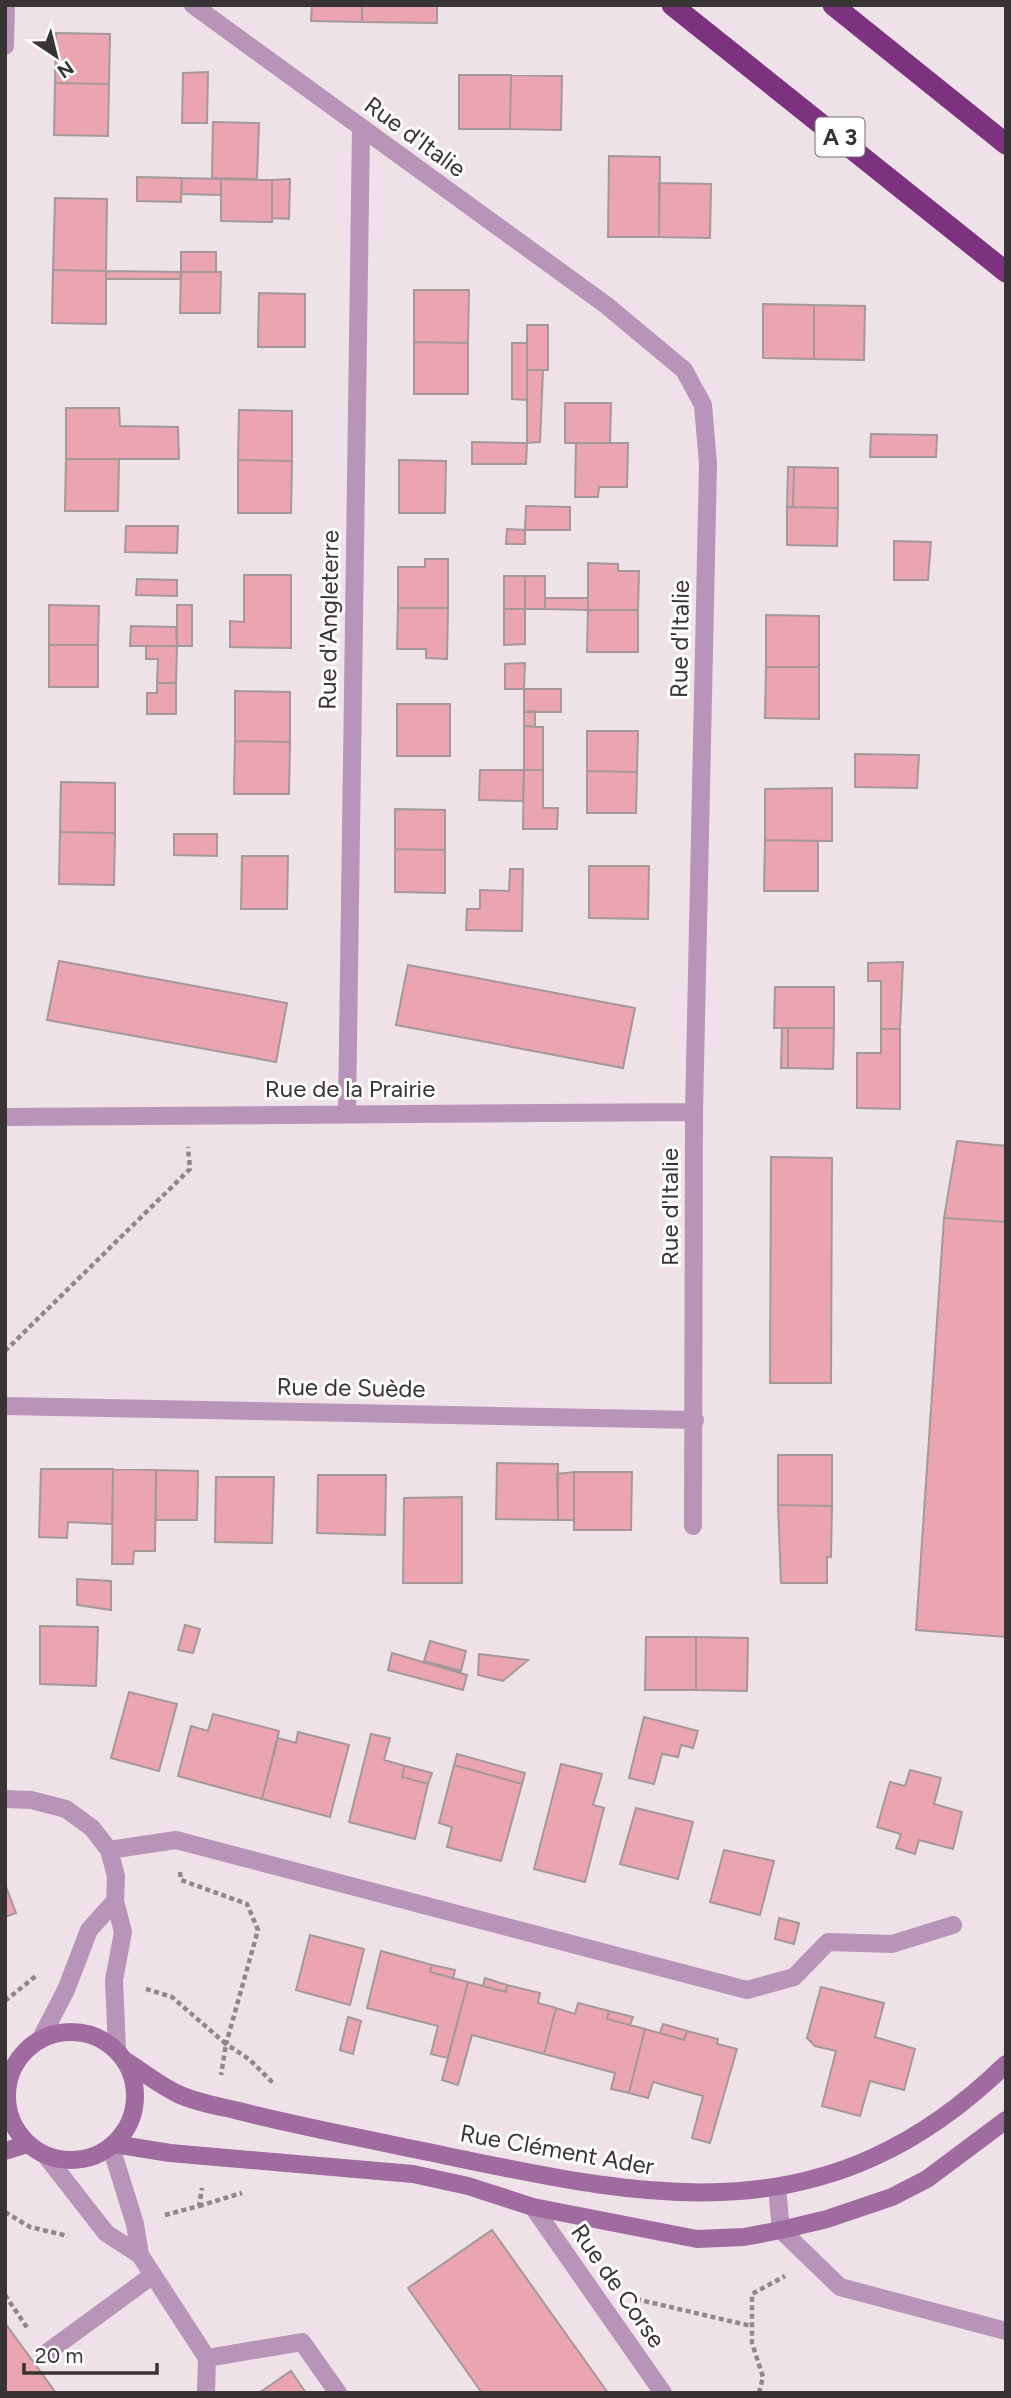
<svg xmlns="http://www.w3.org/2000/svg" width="1011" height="2398" font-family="Figtree,sans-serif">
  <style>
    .building { fill: #eba5b1; stroke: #a5989a; stroke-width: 2 }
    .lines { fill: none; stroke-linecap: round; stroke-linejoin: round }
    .path { stroke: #90878b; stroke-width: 4.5; stroke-dasharray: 5 3.5; stroke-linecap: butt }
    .lane { stroke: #b894b8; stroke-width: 18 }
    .street { stroke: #b894b8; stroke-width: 18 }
    .secondary { stroke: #a06ca0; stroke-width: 18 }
    .highway { stroke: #7d3280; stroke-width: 21 }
    .labels { text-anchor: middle; stroke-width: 6; stroke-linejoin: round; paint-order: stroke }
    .shield { fill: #fff; stroke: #747072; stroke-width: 2 }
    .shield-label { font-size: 23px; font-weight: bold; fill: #383335 }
    .street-label { font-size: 24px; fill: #383335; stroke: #fff }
  </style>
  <rect width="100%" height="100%" fill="#eee1e7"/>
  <path class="building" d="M312,5H362V22L311,21Z
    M362,5H437V23L362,22Z
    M56,33L110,34L109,84L55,83Z
    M208,72L207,123H182L183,73Z
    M459,75H511L510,129H459Z
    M511,75L562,76L561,130L510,129Z
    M55,83L109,84L108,136L54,135Z
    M213,122L259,123L257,179L212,178Z
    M609,156L660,157L659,237H608Z
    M137,177L182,178L181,202L137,201Z
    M182,178L221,179V195L181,194Z
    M221,179L272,180V222L221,221Z
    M290,179L289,219L272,218V180Z
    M659,183L711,184L710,238L659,237Z
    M55,198L107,199L106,271L53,270Z
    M181,252H216V272H181Z
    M53,270L106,271V324L52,323Z
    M106,271L181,272L180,279H106Z
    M181,272H221L220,313H180Z
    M414,290H469L468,343L414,342Z
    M259,293L305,294V347H258Z
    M763,304L814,305V359L763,358Z
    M814,305L865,306L864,360L814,359Z
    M527,325H548V370H527Z
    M414,342L468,343V394H414Z
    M512,343H527V400L512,399Z
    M527,370H543L540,442L527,443Z
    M565,403H611L610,443H565Z
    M66,408H119L120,426L178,427L179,459H66Z
    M239,410L292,411V461L238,460Z
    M871,434L937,435L936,457H870Z
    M472,442L527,443L526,464H472Z
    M576,443H628L627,487H599L598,497H575Z
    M66,459H119L118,511H65Z
    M238,460L292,461L291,513H238Z
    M399,460L446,461L445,513H399Z
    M788,467H794L793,507H787Z
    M794,467L838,468V508L793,507Z
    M526,506L570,507V530H525Z
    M787,507L838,508L837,546L787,545Z
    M126,526H178L177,553L125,552Z
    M507,529L525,530V544H506Z
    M894,541L931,542L928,580H894Z
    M425,559H448V608H398V567H425Z
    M588,563L618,564V571H639L638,610H588Z
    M244,575H291V648L230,647V621L244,622Z
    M504,576H525V609H504Z
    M525,576H545V609H525Z
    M137,579L177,580V596L136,595Z
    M545,598H588V610L545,609Z
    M49,605L99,606L98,645H49Z
    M177,605H192V646H177Z
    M398,608H448L447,659L426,658V649H397Z
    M504,609H525V644L504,645Z
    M588,610H638V652H587Z
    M766,615L819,616V667H766Z
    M131,626L176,627L177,646H130Z
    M49,645H98V687H49Z
    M146,646H177L176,683H157L158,659H146Z
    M525,663L524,689H505V664Z
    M766,667H819V719L765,718Z
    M157,683H176V714H147V693H157Z
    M524,689H561V712H524Z
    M235,691L290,692V742L235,741Z
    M397,704H450V756H397Z
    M535,711V727L524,726V712Z
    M524,726L543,727V770H524Z
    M587,731H638L637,772L587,771Z
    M235,741L290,742L289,794H234Z
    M855,754L919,755L917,788L855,787Z
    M480,770H524L523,801L479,800Z
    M524,770H543V808H558L557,829H523Z
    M587,771L637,772L636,813H587Z
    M61,782L115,783V833L60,832Z
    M832,788V841L765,840V789Z
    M395,809L445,810V850L395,849Z
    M60,832L115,833L114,885L59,884Z
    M174,834H217V856L174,855Z
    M765,840L818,841V891H764Z
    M395,849L445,850V893L395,892Z
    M242,856H288L287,909H241Z
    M589,866H649L648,919L589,918Z
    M510,869H523L522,931L466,930L467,909H480V890L509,891Z
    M59,961L287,1003L276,1062L47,1020Z
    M903,962L900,1029H881V981H868V963Z
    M408,965L635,1008L623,1068L396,1025Z
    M775,987H834V1028H774Z
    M782,1028H788V1068H781Z
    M788,1028H834L833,1069L788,1068Z
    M881,1029H900V1109L857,1108V1053H881Z
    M957,1141L1006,1146V1222L944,1218Z
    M771,1157L832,1158L831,1383H770Z
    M944,1218L1006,1222V1637L916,1630Z
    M778,1455H832V1506L778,1505Z
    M497,1463L558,1464V1520L496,1519Z
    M41,1469H113L112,1524L68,1522L67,1538L39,1537Z
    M113,1469L156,1470L155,1551H134L133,1564H112Z
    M156,1470L198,1471L197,1520H156Z
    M574,1472V1520H558L557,1474Z
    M574,1472H632L631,1530H574Z
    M318,1475H386L385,1535L317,1533Z
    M216,1477H274L272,1543L215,1542Z
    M462,1497V1583H403L404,1498Z
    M778,1505L832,1506L831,1557H827V1583H781Z
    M77,1579L111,1581V1610L77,1605Z
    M185,1625L200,1629L193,1653L178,1650Z
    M40,1626L98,1627L96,1686L40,1684Z
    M646,1637H696V1690H645Z
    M696,1637L748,1638L747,1691L696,1690Z
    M430,1641L466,1651L461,1671L424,1661Z
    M392,1653L467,1675L463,1690L388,1670Z
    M479,1654L528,1660L503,1681L478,1675Z
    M129,1692L177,1704L159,1771L111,1758Z
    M213,1714L279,1731L262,1799L178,1776L191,1726L208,1731Z
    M644,1717L698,1731L693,1748L681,1745L678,1757L662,1754L654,1784L629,1778Z
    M298,1732L349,1745L330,1817L262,1799L278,1738L296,1743Z
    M371,1734L390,1738L384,1760L405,1766L402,1777L428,1784L415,1839L349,1822Z
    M457,1754L525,1773L522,1784L454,1765Z
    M561,1764L602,1774L593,1805L604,1808L585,1882L534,1869Z
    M454,1765L522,1784L501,1861L447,1847L452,1827L439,1823Z
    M405,1766L432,1773L428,1784L402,1777Z
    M910,1770L941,1778L934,1804L962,1812L953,1849L919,1840L915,1854L896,1848L901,1834L877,1827L890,1782L905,1786Z
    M636,1808L693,1822L678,1879L620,1864Z
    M724,1850L774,1861L760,1915L710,1902Z
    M5,1884L16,1913L5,1917Z
    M779,1918L799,1923L794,1944L775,1939Z
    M310,1935L364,1949L350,2005L296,1990Z
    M381,1951L432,1965L430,1972L468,1982L448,2058L431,2054L438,2026L367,2008Z
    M432,1965L455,1970L453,1978L430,1972Z
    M485,1978L507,1985L506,1992L483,1986Z
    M468,1982L506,1992L507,1985L540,1993L538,2003L556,2008L544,2054L472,2035L458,2085L442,2080Z
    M821,1987L884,2003L875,2037L915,2049L904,2090L870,2081L860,2116L822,2106L836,2051L815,2046L807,2038Z
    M578,2003L609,2011L607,2019L645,2029L629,2093L611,2089L615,2073L544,2054L556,2008L575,2014Z
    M609,2011L633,2017L630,2025L607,2019Z
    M348,2017L361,2021L353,2054L340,2050Z
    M663,2024L687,2031L684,2040L660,2033Z
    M645,2029L684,2040L687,2031L718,2039L717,2044L737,2049L710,2143L692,2138L703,2096L653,2082L648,2098L629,2093Z
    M492,2230L608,2393H482L408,2288Z
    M5,2323L56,2393H5Z
    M291,2371L306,2393H259Z"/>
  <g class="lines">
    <path class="path" d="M5,1351L190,1169L188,1147
      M180,1872L181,1880L247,1904L258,1930L226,2044L249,2059L275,2085
      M146,1989L172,1997L226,2044L221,2075
      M5,2001L37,1975
      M199,2206L242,2193
      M5,2212L30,2227L68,2236
      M165,2215L199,2206L202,2188
      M5,2295L28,2329
      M636,2299L751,2326
      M759,2393L763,2377L752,2343V2294L785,2276"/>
    <path class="lane" d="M45,2354L153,2275"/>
    <path class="street" d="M193,5L606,305L684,370L703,405L708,464L694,1112L693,1526
      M5,46L6,5
      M347,1113L361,128
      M5,1117L694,1112
      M5,1406L695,1420
      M5,1799L31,1800L66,1809L92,1828L109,1850L116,1876L115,1901L123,1932L114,1980L117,2050
      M109,1850L176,1840L747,1990L794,1977L828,1942L892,1944L953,1925
      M40,2040L66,1990L89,1930L115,1901
      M111,2147L135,2224L140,2255L207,2358L206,2393
      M46,2156L106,2233L140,2255
      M777,2188L781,2230L840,2287L1006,2331
      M533,2207L663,2393
      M207,2358L302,2342L338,2393"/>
    <path class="secondary" d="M7 2096a64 64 0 1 1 128 0a64 64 0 1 1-128 0Z
      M124,2060C142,2071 159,2085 178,2094C197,2103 219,2106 239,2111C290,2124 342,2134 394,2145C627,2192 814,2251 1006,2064
      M114,2144L170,2153L413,2174L468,2186L533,2207L697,2239L744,2237L781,2230L827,2219L892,2197L927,2179L1006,2120
      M5,2151L28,2144"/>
    <path class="highway" d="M672,5L1006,272
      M833,5L1006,144"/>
  </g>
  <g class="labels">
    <rect class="shield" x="815.5" y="117.5" width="49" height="39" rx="5"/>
    <g class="shield-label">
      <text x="840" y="145">A 3</text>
    </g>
    <g class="street-label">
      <text transform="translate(415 137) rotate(36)" y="8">Rue d'Italie</text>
      <text transform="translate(329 620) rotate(-89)" y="8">Rue d'Angleterre</text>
      <text transform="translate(680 639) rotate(-89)" y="8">Rue d'Italie</text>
      <text x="350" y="1097">Rue de la Prairie</text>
      <text transform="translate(670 1207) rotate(-90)" y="8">Rue d'Italie</text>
      <text transform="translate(351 1388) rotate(1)" y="8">Rue de Suède</text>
      <text transform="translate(557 2150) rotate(10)" y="8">Rue Clément Ader</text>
      <text transform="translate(618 2286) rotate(55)" y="8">Rue de Corse</text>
    </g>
  </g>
  <rect width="1011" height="2398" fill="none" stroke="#383335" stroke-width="14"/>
  <g transform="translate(56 56) rotate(145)" stroke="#ffffff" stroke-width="5" paint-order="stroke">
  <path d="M0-5L12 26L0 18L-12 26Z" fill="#383335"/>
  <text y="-10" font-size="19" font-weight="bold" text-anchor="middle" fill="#383335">N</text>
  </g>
  <path d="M24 2363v10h133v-10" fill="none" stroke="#383335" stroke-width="3.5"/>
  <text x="35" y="2363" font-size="21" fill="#383335" stroke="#ffffff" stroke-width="5" paint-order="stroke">20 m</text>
</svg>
